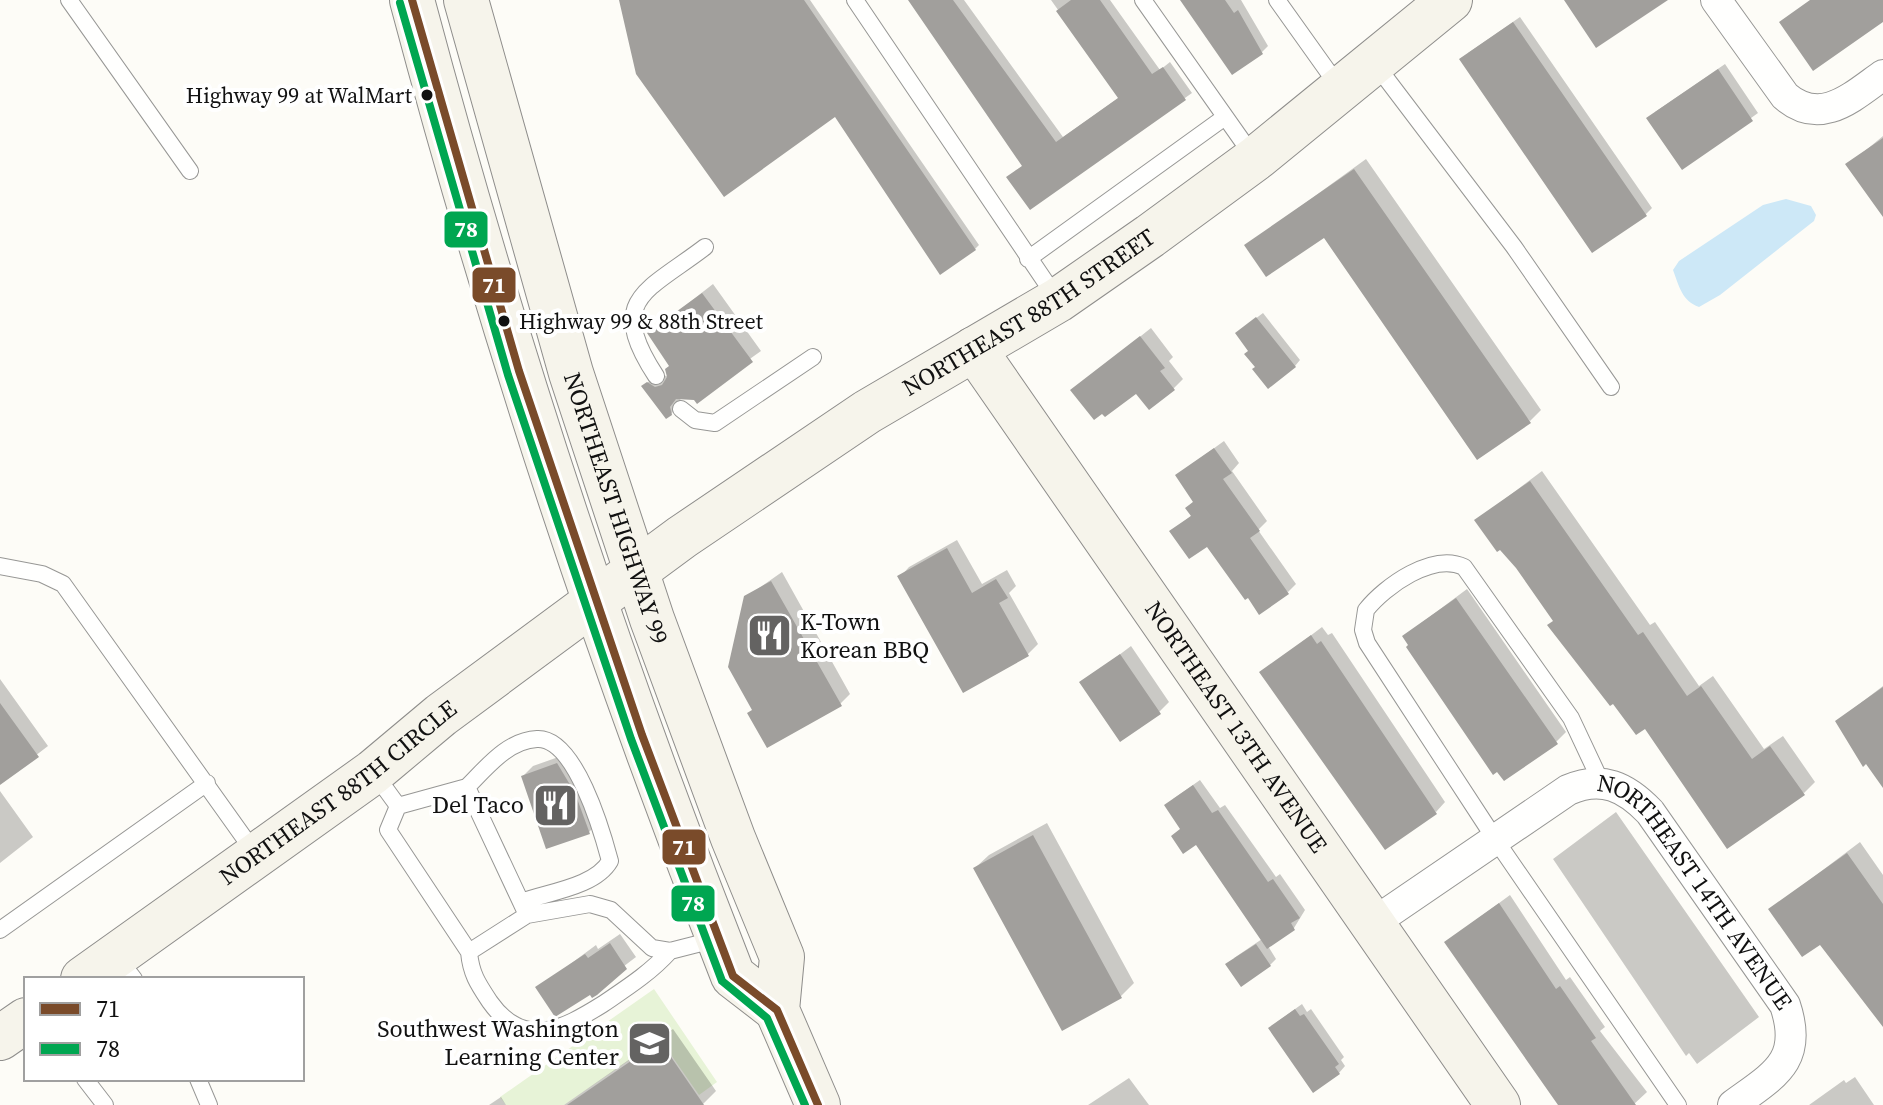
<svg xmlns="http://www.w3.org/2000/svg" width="1883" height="1105" font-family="'Source Serif 4',serif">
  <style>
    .green { fill: #e7f3d7 }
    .water { fill: #cde8f7 }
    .shadow { fill: #0003 }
    .building { fill: #a19f9c }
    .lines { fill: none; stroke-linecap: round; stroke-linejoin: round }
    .lane-casing { stroke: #979795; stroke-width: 18 }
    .street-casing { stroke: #979795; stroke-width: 32 }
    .secondary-casing { stroke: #8e8d8b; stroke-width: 46 }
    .lane { stroke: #fffffe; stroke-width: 16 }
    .street { stroke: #fffffe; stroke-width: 30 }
    .secondary { stroke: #f6f4eb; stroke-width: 44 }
    .bus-1-casing { stroke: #fff; stroke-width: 14 }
    .bus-2-casing { stroke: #fff; stroke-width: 14 }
    .bus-1 { stroke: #7a4b2a; stroke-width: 8 }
    .bus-2 { stroke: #00a651; stroke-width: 8 }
    .bus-dot { fill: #111; stroke: #fff; stroke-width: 3 }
    .labels { text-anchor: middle; stroke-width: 8; stroke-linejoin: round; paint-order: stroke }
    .bus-label { font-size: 22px; fill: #111; stroke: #fff; text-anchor: end }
    .street-label { font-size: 24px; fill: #111; stroke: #fff }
    .poi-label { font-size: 24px; fill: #111; stroke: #fff; text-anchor: end }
    .line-badge { stroke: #fff; stroke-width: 3 }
    .badge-label { font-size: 22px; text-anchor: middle; font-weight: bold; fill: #fff }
  </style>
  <rect width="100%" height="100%" fill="#fdfcf7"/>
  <path class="green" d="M654,989L717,1082L699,1095L660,1039L564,1105H506L500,1097Z"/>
  <path class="water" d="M1786,199L1811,206L1816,215L1814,221L1720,295L1699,307C1682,301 1679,286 1673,270L1679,261L1763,205Z"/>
  <path class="shadow" d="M621,0H810L979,245L975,249L836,114Z
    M912,0H964L1063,137L1120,97L1051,0H1110L1160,70L1170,62L1192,93L1030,208L1015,171L1024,165Z
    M1182,0H1241L1268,46L1262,52Z
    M1520,17L1652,208L1645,215L1468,53Z
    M1725,64L1758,113L1683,167L1655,112Z
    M1883,136V200L1848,165Z
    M1366,159L1541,410L1530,421L1324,235L1247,245Z
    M713,284L761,351L695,398L680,397L681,403L671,414L644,386L658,373L669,377L671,365L650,333Z
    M1263,313L1300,360L1295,366L1257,367L1243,328Z
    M1151,328L1173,357L1169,361L1183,379L1173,389L1073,390Z
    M1224,441L1239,463L1232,471L1267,521L1258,530L1296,584L1288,592L1207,544L1172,531L1192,515L1187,508L1195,500L1177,475Z
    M1542,471L1650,625L1655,622L1699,686L1713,676L1764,749L1783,736L1815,782L1804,793L1646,726L1555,620L1518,566L1477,520Z
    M957,540L982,584L1007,570L1016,586L1009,593L1038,644L1028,654L964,690L900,577L909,567Z
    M782,572L850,694L840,704L754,709L746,597Z
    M1467,589L1566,732L1556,742L1404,636Z
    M1322,627L1328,635L1332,633L1445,802L1436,812L1261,673Z
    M1131,646L1169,702L1159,712L1082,683Z
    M0,679L48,746L0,783Z
    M1883,686V784L1837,721Z
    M567,754L599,822L589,832L523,776L533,766Z
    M1200,780L1220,808L1225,805L1276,877L1280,874L1305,910L1294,928L1268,946L1276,959L1270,965L1234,958L1262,939L1197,842L1182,828L1173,799Z
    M0,791L33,837L0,863Z
    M1616,812L1759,1017L1697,1064L1689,1053L1686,1056L1553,859Z
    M1047,823L1134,983L1121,996L1063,1028L975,868L989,855Z
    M1860,842L1883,875V1024L1821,942L1771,909Z
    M1510,895L1566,980L1570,977L1605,1027L1600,1031L1647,1092L1633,1105H1560L1446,942Z
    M620,934L636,957L590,992L538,988L596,945L598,949Z
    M1302,1004L1307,1012L1311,1009L1344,1057L1341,1060L1345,1066L1339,1073L1277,1022Z
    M673,1029L716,1091L702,1105H564Z
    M1855,1077L1874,1105H1809L1844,1080L1846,1083Z
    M1129,1078L1149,1105H1088Z
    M501,1097L506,1105H489Z"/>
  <path class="building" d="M619,0H804L976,250L940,275L835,117L724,197L636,74Z
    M908,0H953L1056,142L1118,98L1056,11L1071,0H1100L1152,74L1163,67L1186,100L1030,210L1006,177L1022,166Z
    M1180,0H1225L1234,13L1238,10L1263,54L1232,75Z
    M1564,0H1668L1596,48Z
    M1810,0H1883V22L1813,71L1779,22Z
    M1513,22L1647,216L1592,253L1459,59Z
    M1718,69L1753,121L1682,170L1646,118Z
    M1883,138V217L1845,164Z
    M1354,169L1531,423L1477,460L1324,238L1266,277L1244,245Z
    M702,293L753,362L697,404L694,400L676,399L670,407L672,415L666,419L641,386L647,382L655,387L662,385L667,377L665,369L669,366L647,333Z
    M1256,317L1296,367L1268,389L1252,369L1255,367L1244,354L1248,351L1235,333Z
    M1140,336L1165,368L1160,371L1175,390L1149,410L1136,394L1105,417L1102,414L1094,420L1070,390Z
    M1214,448L1232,473L1223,479L1260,531L1250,538L1289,594L1259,615L1248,598L1245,600L1207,547L1189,559L1169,531L1191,516L1185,508L1193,502L1175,475Z
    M1530,481L1638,635L1643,632L1687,696L1701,686L1752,759L1770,746L1805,795L1727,849L1645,729L1636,735L1613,704L1610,706L1547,625L1553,621L1516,568L1500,550L1497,552L1474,520Z
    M947,548L972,593L996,579L1008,598L999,603L1029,656L963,693L897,576Z
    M771,581L842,706L767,748L747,713L752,710L728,667L744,596Z
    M1456,598L1558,744L1504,781L1497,772L1493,775L1406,647L1408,645L1402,636Z
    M1311,635L1317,644L1321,641L1437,814L1385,850L1259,672Z
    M1120,654L1161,714L1120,742L1079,682Z
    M1883,687V788L1866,764L1863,767L1835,721Z
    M0,703L39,757L0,785Z
    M557,763L575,793L590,834L546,849L521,776Z
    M1193,785L1212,813L1218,810L1268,882L1273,879L1300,918L1291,923L1295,930L1267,949L1196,845L1183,854L1171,836L1180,829L1164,805Z
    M1033,835L1122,998L1062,1031L973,868Z
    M1847,853L1883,904V1027L1820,945L1802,957L1768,909Z
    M1499,903L1556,989L1560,986L1596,1038L1591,1041L1636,1105H1558L1444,942Z
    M610,943L627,969L597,995L592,998L590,995L555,1017L535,987L585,954L588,958Z
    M1256,944L1271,966L1241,987L1225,964Z
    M1295,1009L1300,1016L1304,1014L1339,1064L1335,1067L1340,1074L1313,1093L1268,1028Z
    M660,1041L704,1105H567Z"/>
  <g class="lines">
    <defs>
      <path id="lane" d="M69,0L190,171
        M855,0L1057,299
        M1143,0L1255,159
        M1277,0L1339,87
        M1376,65L1514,247L1611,387
        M1028,259L1225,117
        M656,376C606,299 646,292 705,247
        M681,409L695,420L715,423L813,357
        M0,566L42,574L63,584L255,853
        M374,773L398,806L388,830L469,952L527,915L467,787L398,806
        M1602,784L1571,718L1464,567C1433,552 1385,586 1366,610L1363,630L1367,643L1495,839L1678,1105
        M467,787C486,768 508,740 537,739C575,737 602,831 610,861C595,887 548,892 521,902
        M527,915L590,904L611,910L652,948L670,951L717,939
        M0,930L207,783
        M469,952C471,974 478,984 490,1002C524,1050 563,1029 603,1004C628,987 650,973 670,951
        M117,957L134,979
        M85,1079L105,1105
        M198,1079L209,1105"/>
      <g id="street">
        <path d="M1716,0L1785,96C1821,127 1852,97 1883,75"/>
        <path id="s1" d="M1373,923L1568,790C1602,775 1626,787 1650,812L1785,1005C1804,1061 1774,1075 1733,1105"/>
      </g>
      <g id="secondary">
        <path d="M412,0C501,335 606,654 733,976L777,1010"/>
        <path id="s2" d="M466,0L571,373L652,619L733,838L782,957L777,1010L818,1105"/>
        <path id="s3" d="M974,349L1498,1105"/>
        <path id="s4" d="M83,979L373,772L441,715L682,537L867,412L1058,300L1150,236L1255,159L1450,0"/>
        <path d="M0,1038L26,1020"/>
      </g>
    </defs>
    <use href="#lane" class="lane-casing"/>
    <use href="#street" class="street-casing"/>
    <use href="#secondary" class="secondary-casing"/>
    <use href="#lane" class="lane"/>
    <use href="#street" class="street"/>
    <use href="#secondary" class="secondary"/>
    <defs>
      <path id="bus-1" d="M412,0L519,371L642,735L733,976L777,1010L818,1105"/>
      <path id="bus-2" d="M400,3L508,375L631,739L722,981L767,1018L805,1105"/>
    </defs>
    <use href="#bus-1" class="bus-1-casing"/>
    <use href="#bus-2" class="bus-2-casing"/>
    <use href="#bus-1" class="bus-1"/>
    <use href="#bus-2" class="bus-2"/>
  </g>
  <defs>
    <symbol id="restaurant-square" viewBox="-11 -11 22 22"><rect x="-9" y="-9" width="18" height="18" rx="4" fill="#646362" stroke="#fff"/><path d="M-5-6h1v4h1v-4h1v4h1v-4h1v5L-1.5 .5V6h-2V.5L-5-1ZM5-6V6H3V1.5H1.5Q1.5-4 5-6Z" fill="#fff"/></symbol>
    <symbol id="school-square" viewBox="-11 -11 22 22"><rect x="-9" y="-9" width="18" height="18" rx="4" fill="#646362" stroke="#fff"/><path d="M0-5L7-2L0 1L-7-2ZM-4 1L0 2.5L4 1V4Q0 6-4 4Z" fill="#fff"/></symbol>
  </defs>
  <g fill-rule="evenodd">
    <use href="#restaurant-square" x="744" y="610" width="51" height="51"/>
    <use href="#restaurant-square" x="530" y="780" width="51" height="51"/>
    <use href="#school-square" x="624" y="1018" width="51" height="51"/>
  </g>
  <g class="bus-dot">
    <circle cx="427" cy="95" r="7"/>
    <circle cx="504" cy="321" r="7"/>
  </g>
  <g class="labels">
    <g class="bus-label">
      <text x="412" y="103">Highway 99 at WalMart</text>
      <text x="519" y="329" text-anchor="start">Highway 99 &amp; 88th Street</text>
    </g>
    <g class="street-label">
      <text dy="8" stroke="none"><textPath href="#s4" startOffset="1158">NORTHEAST 88TH STREET</textPath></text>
      <text dy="8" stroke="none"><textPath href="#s2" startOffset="530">NORTHEAST HIGHWAY 99</textPath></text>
      <text dy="8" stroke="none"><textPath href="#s3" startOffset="460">NORTHEAST 13TH AVENUE</textPath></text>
      <text dy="8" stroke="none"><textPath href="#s4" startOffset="316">NORTHEAST 88TH CIRCLE</textPath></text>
      <text dy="8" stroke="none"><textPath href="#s1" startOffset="416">NORTHEAST 14TH AVENUE</textPath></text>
    </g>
    <g class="poi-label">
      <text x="800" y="630" text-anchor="start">K-Town<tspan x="800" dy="28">Korean BBQ</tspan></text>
      <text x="524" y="813">Del Taco</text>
      <text x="619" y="1037">Southwest Washington<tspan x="619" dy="28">Learning Center</tspan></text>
    </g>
  </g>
  <g class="line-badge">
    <rect x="443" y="210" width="46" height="39" rx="8" fill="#00a651"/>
    <rect x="471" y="266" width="46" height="38" rx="8" fill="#7a4b2a"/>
    <rect x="661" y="828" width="46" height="38" rx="8" fill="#7a4b2a"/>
    <rect x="670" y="884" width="46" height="39" rx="8" fill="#00a651"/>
  </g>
  <g class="badge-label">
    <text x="466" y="237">78</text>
    <text x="494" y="293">71</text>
    <text x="684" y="855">71</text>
    <text x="693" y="911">78</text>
  </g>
  <rect x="24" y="977" width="280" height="104" fill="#ffffff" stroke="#a0a0a0" stroke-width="2"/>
  <rect x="40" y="1003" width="40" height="12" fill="#7a4b2a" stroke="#a0a0a0" stroke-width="2"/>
  <text x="96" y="1017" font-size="24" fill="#111111">71</text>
  <rect x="40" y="1043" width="40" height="12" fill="#00a651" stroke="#a0a0a0" stroke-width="2"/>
  <text x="96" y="1057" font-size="24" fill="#111111">78</text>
</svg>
